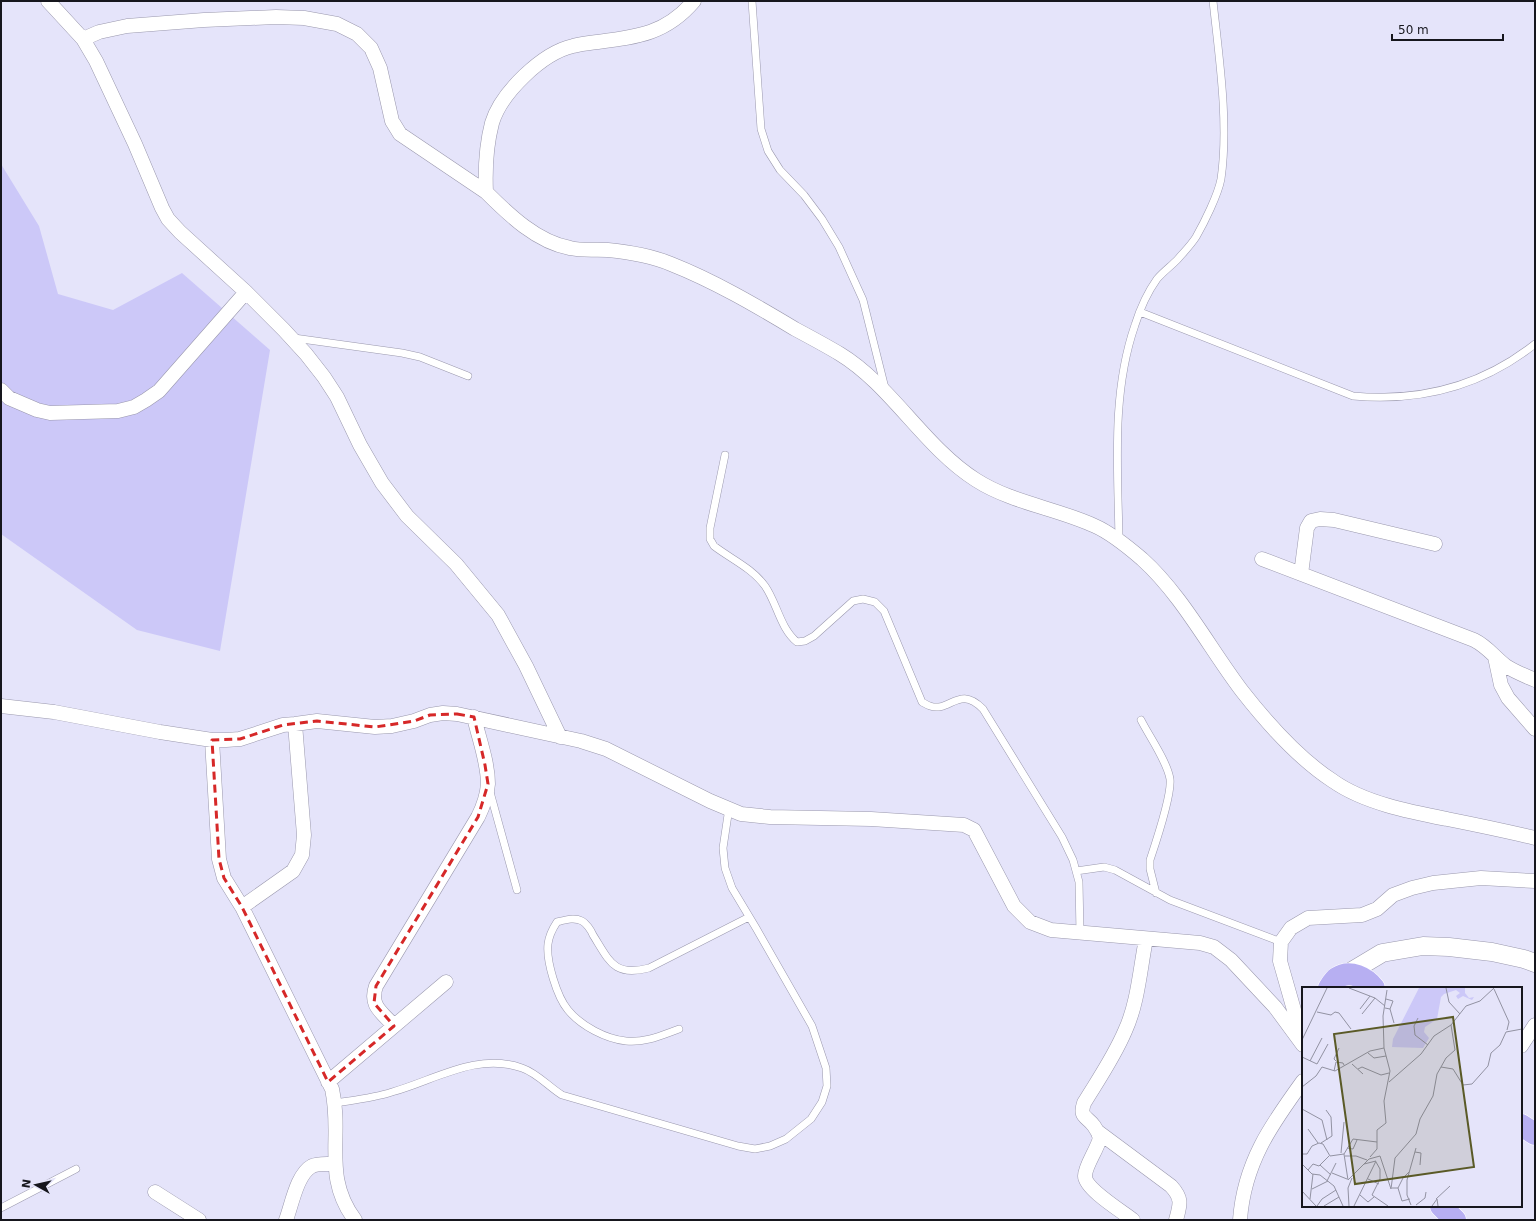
<svg xmlns="http://www.w3.org/2000/svg" width="1536" height="1221" font-family="'DejaVu Sans',sans-serif">
  <style>
    .green { fill: #ccc8f8 }
    .lines { fill: none; stroke-linecap: round; stroke-linejoin: round }
    .service-casing { stroke: #9a98ad; stroke-width: 8 }
    .minor-casing { stroke: #9a98ad; stroke-width: 15 }
    .tertiary-casing { stroke: #9a98ad; stroke-width: 19 }
    .trunk-casing { stroke: #fff; stroke-width: 23 }
    .service { stroke: #fff; stroke-width: 7 }
    .minor { stroke: #fff; stroke-width: 14 }
    .tertiary { stroke: #fff; stroke-width: 18 }
    .trunk { stroke: #b7aff2; stroke-width: 22 }
    .marked { fill: none; stroke: #d62828; stroke-width: 3; stroke-dasharray: 8 5; stroke-linejoin: round }
    .inset-road { fill: none; stroke: #9292a2; stroke-width: 1 }
    .view { fill: #5a5a27; fill-opacity: 0.15; stroke: #5a5a27; stroke-width: 2 }
    .inset-edge { fill: none; stroke: #16161d; stroke-width: 2 }
  </style>
  <rect width="100%" height="100%" fill="#e5e4fa"/>
  <path class="green" d="M1,164L39,226L58,294L113,310L182,273L270,350L220,651L137,630L1,534Z"/>
  <g class="lines">
    <defs>
      <path id="service" d="M752,1L761,129L768,151L780,170L804,195L822,219L839,247L863,300L885,388
        M1140,312L1353,396C1420,402 1482,386 1535,344
        M294,338L402,353L420,357L468,376
        M725,455L710,528V539L714,546C731,559 752,568 765,586C777,603 780,628 797,642L805,641L814,636L853,601L863,599L875,602L884,611L922,702C924,703 927,705 930,706C950,713 959,684 983,709L1062,837L1073,860L1079,882L1080,933
        M1119,541C1118,469 1111,394 1135,325C1140,309 1147,293 1157,279C1163,272 1171,266 1177,260C1183,253 1191,245 1196,237C1204,223 1218,195 1221,179C1229,123 1219,57 1213,1
        M1141,720C1149,736 1167,761 1170,779C1172,795 1156,842 1150,860V869L1156,893
        M490,792L517,890
        M1076,871L1104,867L1115,870L1170,900L1281,942
        M679,1029C662,1035 645,1043 626,1041C606,1039 581,1026 568,1010C557,997 546,961 548,944C549,936 553,928 557,922C565,920 574,917 582,921C586,923 591,930 593,935C610,962 614,977 649,968L749,917
        M335,1103C354,1100 374,1098 392,1092C435,1080 477,1052 522,1068C537,1073 549,1087 562,1095L738,1146L755,1149L770,1146L786,1139L811,1119L822,1102L827,1086L826,1068L812,1026L756,928L732,888L725,868L723,848L729,808
        M1,1208L76,1169"/>
      <path id="minor" d="M48,1L83,39L96,61L135,144L162,208L168,219L180,232L246,292L284,330L306,354L324,377L337,397L360,445L382,483L407,516L456,564L498,615L526,666L560,737
        M694,1C666,34 637,37 597,42C589,43 580,44 573,46C542,53 501,93 492,123C486,146 485,169 486,192C509,215 537,242 570,248C582,251 596,249 608,250C628,252 652,256 671,264C714,281 755,305 795,329C810,337 825,345 840,354C891,385 925,448 976,480C1012,503 1056,508 1095,526C1111,533 1128,547 1142,559C1182,595 1210,649 1242,691C1267,723 1299,759 1333,781C1364,803 1411,812 1447,819C1477,825 1506,831 1535,838
        M83,39L99,32L127,26L204,20L276,17L304,18L337,24L357,34L371,48L380,68L392,121L400,134L486,192
        M1,390L9,398L37,410L50,413L118,411L134,407L146,400L159,391L246,292
        M1262,559L1474,640C1488,647 1494,657 1506,666C1515,672 1526,676 1535,680
        M1301,574L1307,528L1311,521L1320,519L1334,520L1435,544
        M1495,657L1501,685L1508,698L1535,729
        M1,706L54,712L160,732L212,740H226L240,739L283,725L295,724L317,721L375,727L392,726L414,721L430,715L443,713L457,714L581,741L606,749L710,801L741,814L770,817L871,819L964,825L974,830L1014,906L1030,922L1051,930L1200,943L1214,947L1231,960L1275,1007L1303,1045
        M212,740L219,859L224,878L242,907L332,1089C343,1137 322,1176 355,1220
        M242,907L293,871L302,855L304,835L295,724
        M394,1026C382,1012 369,1006 376,986L478,817C483,807 487,796 488,784C488,762 479,739 474,717
        M1302,1038L1280,961L1281,942L1291,928L1308,918L1362,915L1377,909L1393,895L1412,888L1433,883L1481,878L1535,881
        M1521,1046L1535,1025
        M328,1082L446,982
        M1097,1131L1171,1186C1183,1199 1180,1205 1176,1220
        M155,1192L199,1220
        M286,1220C292,1204 297,1174 312,1166C318,1163 327,1164 334,1164
        M1133,1220C1123,1212 1085,1189 1085,1176C1085,1166 1097,1150 1100,1138C1099,1134 1097,1130 1094,1126C1087,1116 1079,1118 1084,1103C1098,1080 1114,1057 1125,1031C1138,1003 1140,969 1146,939
        M1240,1220C1244,1163 1271,1125 1303,1081"/>
      <path id="tertiary" d="M1347,974L1382,953L1423,946L1449,947L1492,952L1524,959L1535,963"/>
      <path id="trunk" d="M1329,988C1331,985 1334,980 1337,978C1350,969 1366,978 1374,988
        M1521,1125L1535,1134
        M1441,1206L1455,1220"/>
    </defs>
    <use href="#service" class="service-casing"/>
    <use href="#minor" class="minor-casing"/>
    <use href="#tertiary" class="tertiary-casing"/>
    <use href="#trunk" class="trunk-casing"/>
    <use href="#service" class="service"/>
    <use href="#minor" class="minor"/>
    <use href="#tertiary" class="tertiary"/>
    <use href="#trunk" class="trunk"/>
  </g>
  <path class="marked" d="M457,714L474,717L485,765L488,784L478,817L376,986L374,1003L394,1026L328,1082L242,907L224,878L219,859L212,740L240,739L283,725L317,721L375,727L414,721L430,715Z"/>
  <g transform="translate(1302 987)">
    <rect width="220" height="220" fill="#e5e4fa"/>
    <path d="M117,1H163V6L167,11L172,10L170,13L161,9L156,12L154,9L158,6L154,3L142,7L139,10L135,32L123,40L122,45L127,51L121,61L90,60L91,52Z" fill="#ccc8f8"/>
    <path class="inset-road" d="M47,1L73,11L83,19M144,1L147,15L158,27M192,2L207,35L205,43M84,12L91,14L88,22M83,21L88,22L92,36M58,22L68,9M15,25L29,28L33,25L37,26L49,42M60,27L73,11M116,31L112,39L113,48L126,58M0,53L25,1M66,66L72,71L84,69M0,70L15,77L26,57M8,74L20,51M34,74L32,72L37,61M50,77L61,87M139,80L144,71L153,63L149,38M56,82L60,80L79,88L87,86M32,84L34,75L41,76L42,78M87,95L119,67L132,49L149,38L164,19L178,14L192,1M0,100L14,89L20,80L33,84L68,64L82,61M0,122L20,133L25,153M6,142L16,156M19,156L30,149L29,130L24,123M45,161L51,162L55,153M113,165L119,166L118,178M39,166L42,135M0,167H5L10,159L17,156L21,157L28,169L42,167L46,193L62,177L74,174L52,219M42,167L51,152L75,155M43,169H54L65,173M68,170L75,162V143L84,136L82,114L88,84L82,61L81,29L85,3M74,175L78,182V192L70,208L86,219M0,177L10,187L18,188L32,199L41,219M62,177L67,172L78,169L89,202L93,171L114,147L118,132L131,109L135,87L139,80L151,82L161,98L170,97L186,79L189,66L198,58L204,45L220,42M18,178L29,188M6,183L11,177L17,179L27,169M30,186L45,192M0,191V204M66,192L77,197M25,194L34,176M90,201H96L101,191L107,185M96,201L100,214L108,212M10,202L26,194M0,204L14,219M58,208L66,215L72,210M8,212L11,187M134,212L148,199M109,218L105,208V193L114,161M114,218L123,211L124,205M15,219L20,212L34,203M22,219L37,210M47,219L46,201L50,191M130,219L135,212L136,219"/>
    <path class="view" d="M151,30L172,180L53,197L32,47Z"/>
    <rect width="220" height="220" class="inset-edge"/>
  </g>
  <rect width="1536" height="1221" fill="none" stroke="#16161d" stroke-width="4"/>
  <g transform="translate(36 1185) rotate(278)" stroke="#e5e4fa" stroke-width="3" paint-order="stroke">
  <path d="M0-3L7 15L0 10L-7 15Z" fill="#16161d"/>
  <text y="-6" font-size="11" font-weight="bold" text-anchor="middle" fill="#16161d">N</text>
  </g>
  <path d="M1392 34v6h111v-6" fill="none" stroke="#16161d" stroke-width="2"/>
  <text x="1398" y="34" font-size="12" fill="#16161d" stroke="#e5e4fa" stroke-width="3" paint-order="stroke">50 m</text>
</svg>
